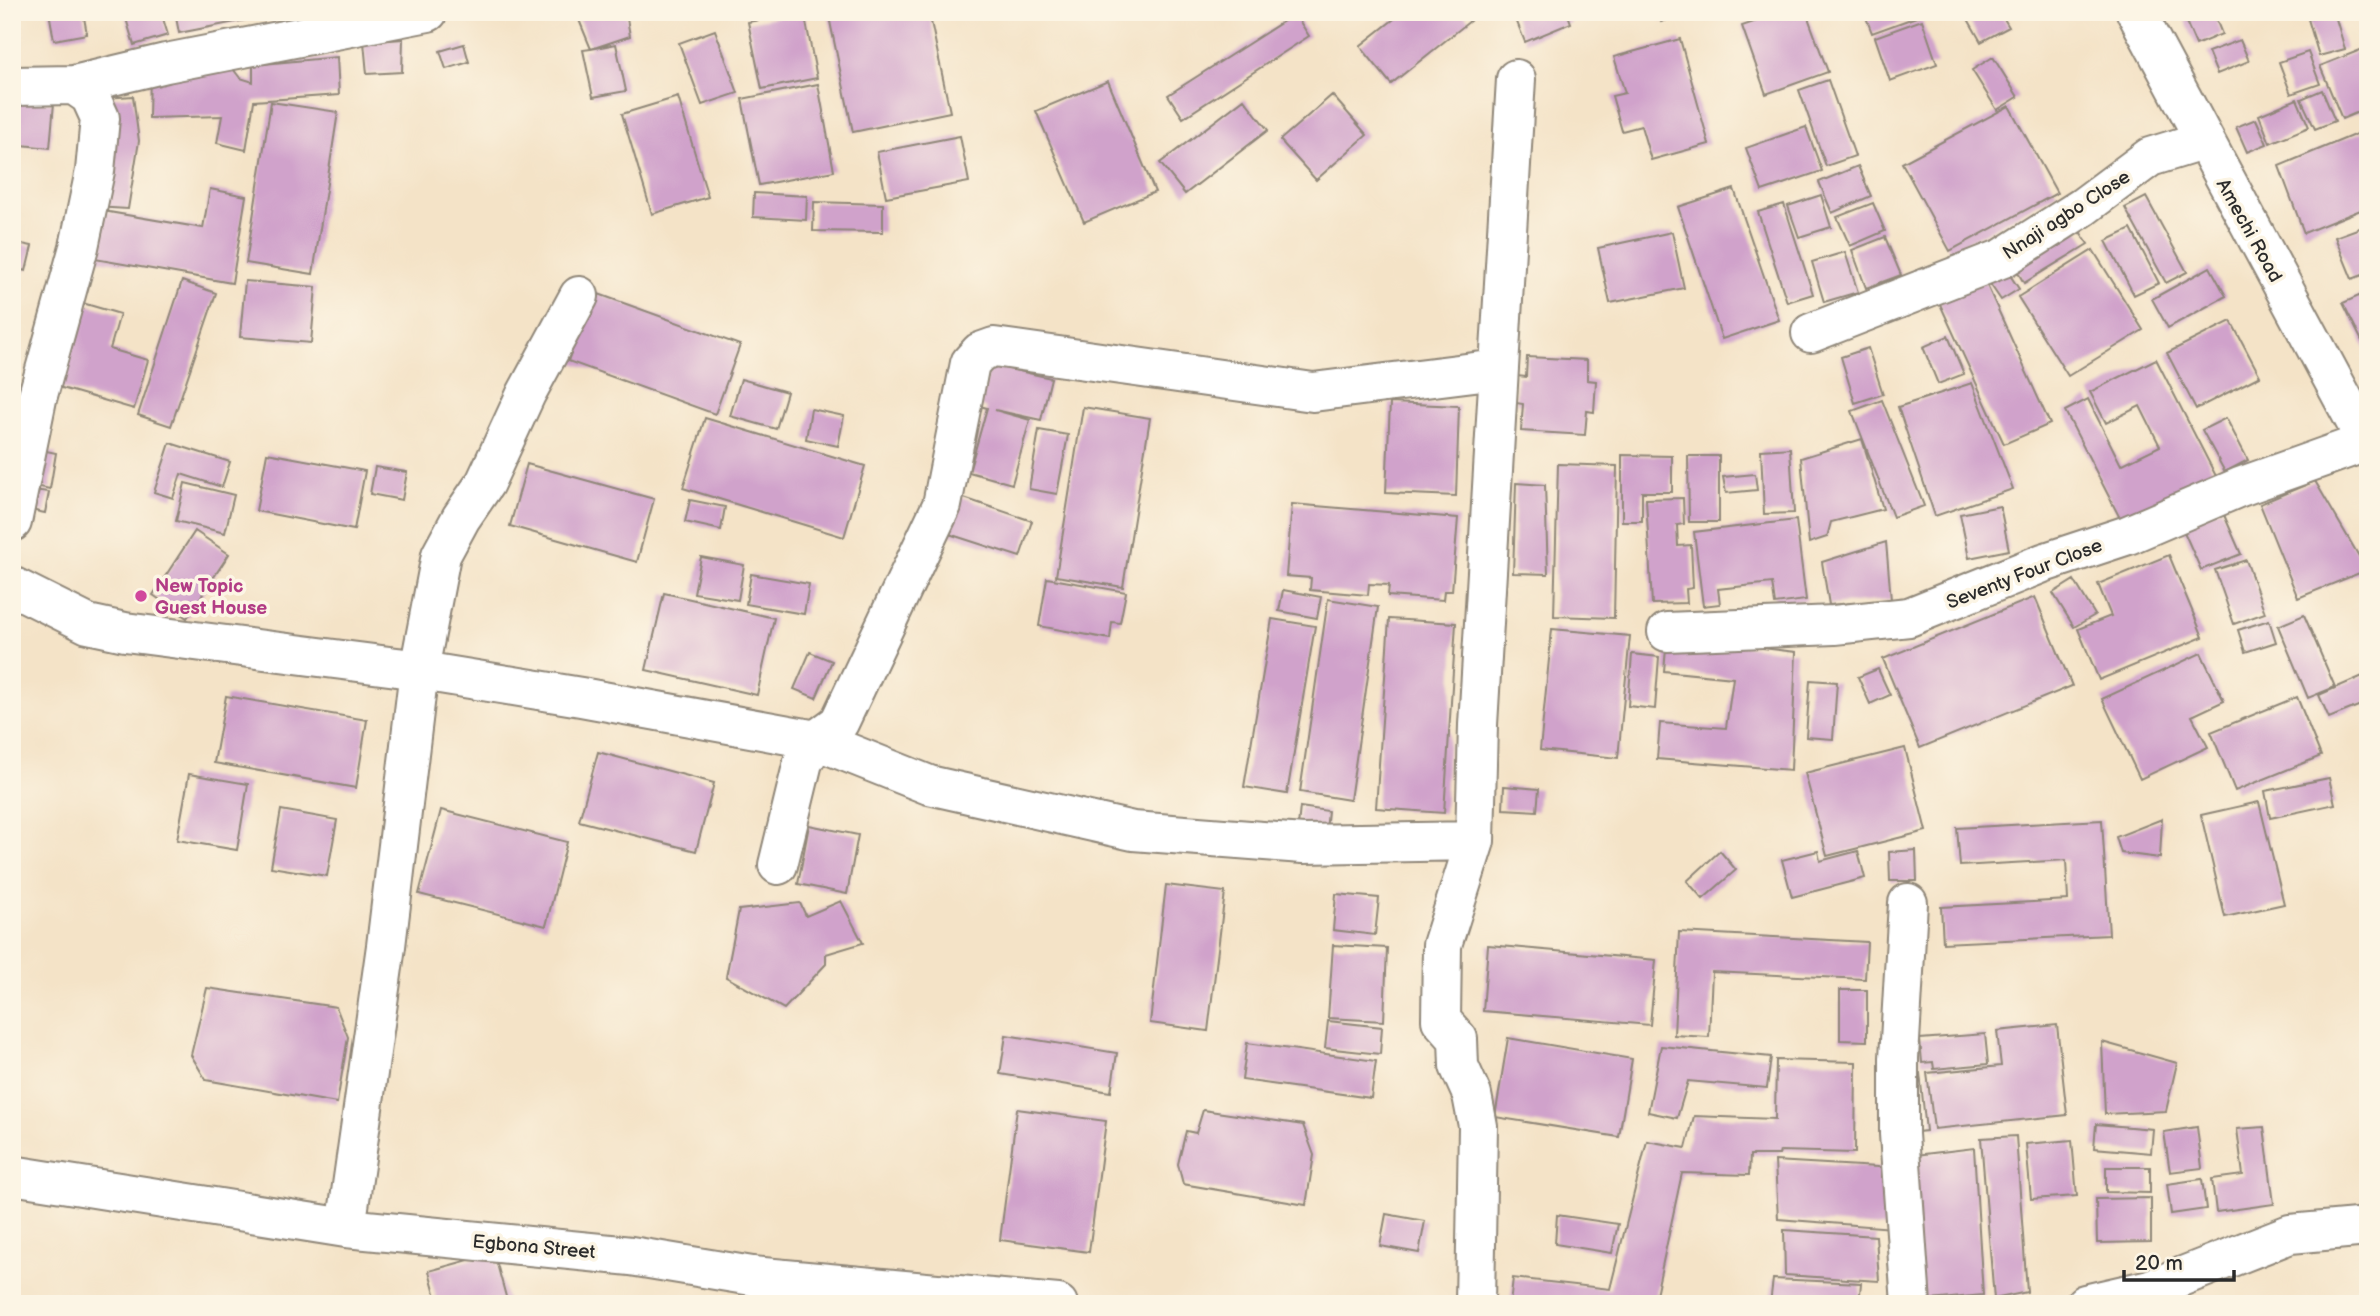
<svg xmlns="http://www.w3.org/2000/svg" width="2380" height="1316" font-family="'Balsamiq Sans',sans-serif">
  <style>
    .building { fill: #d0a2cb }
    .lines { fill: none; stroke-linecap: round; stroke-linejoin: round }
    .minor-casing { stroke: #908779; stroke-width: 42 }
    .major-casing { stroke: #908779; stroke-width: 42 }
    .minor { stroke: #fff; stroke-width: 38 }
    .major { stroke: #fff; stroke-width: 38 }
    .hotel-dot { fill: #d1479c; stroke: #fcf5e5; stroke-width: 2.5 }
    .labels { text-anchor: middle; stroke-width: 7; stroke-linejoin: round; paint-order: stroke }
    .street-label { font-size: 19px; fill: #2b2b2b; stroke: #fcf5e5 }
    .hotel-label { font-size: 19px; font-weight: bold; fill: #b23c85; stroke: #fcf5e5; text-anchor: start }
  </style>
  <rect width="100%" height="100%" fill="#fcf5e5"/>
  <filter id="ink" filterUnits="userSpaceOnUse"><feTurbulence type="fractalNoise" baseFrequency=".0143" numOctaves="2"/><feDisplacementMap in="SourceGraphic" scale="14" xChannelSelector="R" yChannelSelector="G"/><feConvolveMatrix kernelMatrix="1 2 1 2 8 2 1 2 1" color-interpolation-filters="sRGB"/></filter>
  <filter id="wash" filterUnits="userSpaceOnUse"><feTurbulence type="fractalNoise" baseFrequency=".00686" numOctaves="4" result="noise"/><feDisplacementMap in="SourceGraphic" scale="28" xChannelSelector="R" yChannelSelector="G"/><feGaussianBlur stdDeviation="1.57" result="paint"/><feColorMatrix in="noise" values="0 0 0 0 0 0 0 0 0 0 0 0 0 0 0 0 0 1.4 0 .05"/><feComposite in="paint" operator="in"/></filter>
  <g filter="url(#wash)">
    <rect width="100%" height="100%" fill="#f4e3c7"/>
    <g id="blocks">
      <path class="building" d="M49,12H83L87,34L54,40Z
        M124,12H161L168,35L134,45Z
        M175,12H250L251,19L179,33Z
        M586,12H626L630,36L591,49L616,44L626,91L593,97L583,50L591,49L577,15Z
        M804,12L817,78L762,89L748,22Z
        M828,12H929L950,112L853,132Z
        M1403,12H1462L1470,21L1391,84L1360,46Z
        M1513,12H1567L1571,23L1525,42Z
        M1657,12H1681L1682,15L1661,22Z
        M1783,12H1806L1828,72L1766,94L1742,26Z
        M1864,12H1918L1919,16L1872,33Z
        M1964,12H2000L2009,27L1981,42Z
        M2190,12H2213L2222,34L2196,45L2183,15Z
        M2334,12L2345,49L2319,56L2308,19Z
        M1295,14L1309,36L1183,118L1168,95Z
        M1922,20L1937,64L1890,81L1875,37Z
        M715,30L738,93L702,105L679,43Z
        M403,39L402,72L367,74L364,42Z
        M1680,39L1709,144L1651,160L1641,126L1622,131L1612,96L1625,93L1614,57Z
        M2240,40L2249,61L2217,74L2208,52Z
        M464,44L469,62L446,69L440,51Z
        M2368,47V108L2342,119L2320,66Z
        M2308,52L2320,84L2291,94L2279,62Z
        M337,57L339,95L254,101L246,150L217,143L222,116L149,118L150,74L230,65L240,78L253,82V65Z
        M1993,57L2018,97L1997,110L1972,70Z
        M1828,80L1855,156L1826,166L1799,90Z
        M1108,81L1155,192L1084,222L1036,111Z
        M818,84L834,171L759,185L742,99Z
        M2322,90L2335,121L2315,129L2301,99Z
        M1332,95L1367,135L1316,180L1280,140Z
        M133,96L139,141L128,209L95,207L105,98Z
        M678,97L708,197L652,214L622,114Z
        M12,99L54,103L50,148L12,144Z
        M1244,99L1268,130L1185,194L1160,163Z
        M2297,99L2309,127L2270,143L2259,115Z
        M271,102L338,112L313,274L246,263Z
        M2009,106L2057,193L1950,251L1902,163Z
        M2256,119L2267,144L2247,152L2236,127Z
        M1806,127L1822,171L1762,191L1746,148Z
        M2366,130L2368,207L2304,233L2279,166Z
        M960,136L969,182L886,197L877,152Z
        M1858,166L1871,196L1832,213L1819,182Z
        M210,189L246,196L232,283L89,258L97,210L203,228Z
        M1734,189L1779,320L1722,339L1678,207Z
        M754,193L807,196L806,220L753,217Z
        M1821,195L1831,227L1799,237L1788,206Z
        M2146,197L2187,272L2166,283L2125,208Z
        M814,202L883,204V232L813,231Z
        M1873,203L1885,231L1850,246L1837,217Z
        M1784,204L1813,294L1787,302L1758,212Z
        M2071,218L2088,244L2024,283L2009,257Z
        M2368,225V273L2352,279L2335,237Z
        M2131,229L2159,283L2134,295L2106,241Z
        M1672,232L1684,288L1610,303L1598,248Z
        M1885,237L1901,275L1866,288L1852,250Z
        M12,242L32,246L26,271L12,268Z
        M2093,250L2143,330L2068,376L2018,297Z
        M1845,252L1858,292L1824,302L1812,262Z
        M2002,263L2019,289L2001,300L1984,275Z
        M2210,267L2226,296L2168,328L2152,299Z
        M182,281L216,293L171,426L138,415Z
        M245,281L316,287L311,343L240,337Z
        M1985,281L2050,424L2004,444L1939,302Z
        M593,292L740,345L715,414L568,361Z
        M2368,292V353L2343,303Z
        M79,302L120,314L110,349L148,360L134,409L55,386Z
        M2231,321L2260,376L2196,409L2167,353Z
        M1948,336L1964,374L1938,384L1923,347Z
        M1868,348L1883,394L1855,403L1841,357Z
        M1527,357L1587,360V380L1596,381L1594,412L1587,411L1585,435L1521,431L1523,404L1516,403L1517,376L1526,377Z
        M2156,359L2218,480L2124,526L2065,411L2088,399L2121,465L2160,446L2140,406L2106,423L2090,392Z
        M990,365L1051,378L1041,420L995,410L1030,420L1012,484L969,472L987,408L980,406Z
        M741,379L787,392L776,429L730,416Z
        M1972,383L2013,489L1935,516L1898,407Z
        M1882,400L1924,506L1893,517L1852,411Z
        M1390,403L1459,406L1456,496L1386,493Z
        M1083,407L1150,418L1123,587L1056,576Z
        M811,409L844,416L838,446L806,439Z
        M705,418L865,466L844,537L683,488Z
        M2226,418L2248,460L2225,472L2202,430Z
        M1039,430L1068,435L1057,494L1029,489Z
        M1862,439L1883,509L1831,522L1827,537L1809,543L1801,458Z
        M170,443L230,462L222,487L181,474L173,498L154,492Z
        M1790,448L1794,513L1764,514L1761,450Z
        M37,449L56,453L50,489L30,485Z
        M267,453L365,471L354,530L256,511Z
        M1622,455L1672,456V492H1642V521H1622Z
        M1688,456H1719V522H1689Z
        M527,464L654,499L637,562L510,526Z
        M1558,464L1617,466L1614,618L1554,616Z
        M375,467L407,472L402,500L370,494Z
        M1755,474L1757,490L1726,493L1723,477Z
        M2315,481L2367,570L2298,598L2260,504Z
        M185,483L234,495L225,533L176,521Z
        M1516,483L1545,485L1548,574L1513,573Z
        M25,489L49,492L45,513L21,508Z
        M958,496L1032,521L1020,557L946,533Z
        M1683,498L1684,524L1677,525L1678,546L1691,545L1693,588L1686,589L1687,603L1652,604L1646,499Z
        M690,500L725,507L721,530L685,522Z
        M1292,504L1458,518L1452,591H1444L1443,600L1388,596L1389,585L1369,584L1368,595L1310,590L1311,578L1286,576Z
        M2000,506L2009,550L1969,558L1960,514Z
        M2221,508L2241,554L2201,570L2181,525Z
        M1796,520L1806,600L1775,604L1772,583L1718,589L1720,604L1703,606L1694,532Z
        M195,531L229,554L187,618L153,595Z
        M1886,542L1891,600L1829,605L1822,562Z
        M2169,555L2203,637L2099,680L2078,629L2111,616L2098,584Z
        M701,557L744,565L738,600L694,593Z
        M2246,560L2265,613L2234,624L2215,570Z
        M751,574L809,584L804,614L746,604Z
        M1047,578L1126,592L1120,623L1112,622L1110,639L1039,626Z
        M2074,580L2095,615L2074,627L2053,593Z
        M1283,590L1321,597L1317,618L1279,611Z
        M664,593L774,618L757,695L646,670Z
        M2035,597L2072,686L1920,748L1883,659Z
        M1328,599L1378,607L1350,800L1300,792Z
        M2304,615L2335,687L2308,698L2278,626Z
        M1272,619L1315,626L1287,794L1244,787Z
        M1389,619L1456,623L1444,813L1376,808Z
        M2269,620L2276,642L2245,652L2238,630Z
        M1552,629L1630,636L1618,758L1540,750Z
        M1667,637L1796,652L1791,770L1657,759L1660,723L1726,728L1733,678L1664,671Z
        M810,652L832,661L816,698L794,689Z
        M2201,653L2224,701L2192,716L2208,747L2140,779L2102,699Z
        M1632,654L1659,657L1655,709L1628,706Z
        M1878,669L1890,695L1870,704L1858,677Z
        M2365,675L2368,702L2329,718L2319,695Z
        M1810,680L1837,682L1833,739L1806,737Z
        M226,696L367,720L356,788L214,763Z
        M2297,697L2321,756L2235,791L2211,732Z
        M1905,748L1926,831L1827,856L1805,773Z
        M598,752L714,783L696,851L579,821Z
        M189,774L248,784L237,850L177,840Z
        M2329,778L2335,804L2270,818L2265,791Z
        M1504,786L1539,789L1537,811L1503,809Z
        M2259,802L2284,904L2225,917L2201,815Z
        M1300,807L1328,811L1326,830L1298,826Z
        M281,810L337,820L327,876L271,867Z
        M441,810L567,842L546,926L419,894Z
        M2162,819L2160,858L2121,853L2116,837Z
        M2102,820L2109,935L1943,943L1941,907L2068,900L2066,860L1960,866L1957,828Z
        M809,825L858,835L847,894L798,884Z
        M1916,850L1917,881H1890L1889,852Z
        M1720,851L1736,870L1703,899L1687,881Z
        M1818,851L1820,861L1858,851L1865,878L1792,897L1782,860Z
        M1166,885L1225,892L1208,1031L1150,1023Z
        M1336,894L1379,898L1375,935L1333,930Z
        M841,901L863,943L826,954V964L784,1009L726,977L739,910L800,903L806,916Z
        M1679,932L1867,942L1865,979L1712,972L1709,1037L1674,1035Z
        M1333,945L1387,948L1384,1021L1328,1018Z
        M1488,945L1656,960L1650,1025L1483,1011Z
        M207,988L336,1007L348,1037L337,1103L206,1080L191,1055Z
        M1840,990H1867V1041L1840,1040Z
        M1328,1021L1382,1027L1380,1054L1325,1048Z
        M2057,1025L2067,1115L1934,1129L1927,1073L2001,1066L1997,1031Z
        M1985,1034L1988,1064L1934,1069L1933,1062L1922,1063L1920,1039Z
        M1006,1035L1117,1053L1111,1092L1000,1074Z
        M1508,1038L1632,1059L1619,1137L1495,1117Z
        M2102,1042L2177,1063L2166,1111L2105,1114Z
        M1247,1043L1376,1061L1371,1098L1242,1080Z
        M1661,1046L1771,1057L1767,1088L1688,1081L1677,1118L1648,1112Z
        M1776,1060L1856,1062L1855,1153L1780,1151L1779,1155H1750L1749,1175L1682,1173L1654,1304H1510L1513,1278L1610,1289L1647,1141L1686,1148L1694,1116L1775,1119Z
        M1920,1073L1926,1131L1908,1133L1901,1074Z
        M1017,1109L1106,1121L1089,1252L1000,1240Z
        M1203,1110L1303,1125L1314,1155L1306,1205L1183,1184L1178,1164L1186,1131L1196,1133Z
        M2096,1124L2153,1129L2151,1153L2094,1148Z
        M2197,1127L2202,1168L2170,1172L2164,1132Z
        M2264,1127L2274,1204L2216,1212L2212,1179L2243,1175L2237,1129Z
        M2016,1136L2027,1292L1994,1299L1981,1138Z
        M2072,1140L2077,1196L2031,1199L2026,1144Z
        M1974,1148L1983,1295L1920,1301L1908,1156Z
        M1775,1161L1894,1168L1893,1228L1778,1219Z
        M2106,1167H2150V1193L2106,1192Z
        M2202,1179L2206,1209L2171,1214L2167,1184Z
        M2151,1198V1242L2097,1243L2096,1199Z
        M1386,1214L1425,1221L1419,1253L1380,1246Z
        M1557,1215L1618,1224L1612,1253L1555,1244Z
        M1784,1230L1876,1236L1879,1281L1785,1275Z
        M494,1253L508,1304H438L429,1271Z
        M1773,1279L1861,1283L1859,1304H1770Z"/>
    </g>
  </g>
  <g filter="url(#ink)">
    <use href="#blocks" fill-opacity="0" stroke="#908779" stroke-width="2"/>
    <g class="lines">
      <defs>
        <path id="minor" d="M12,86L74,85L166,63L428,12
          M1811,333L2003,258L2083,207L2150,157L2202,141
          M12,522L37,399L79,247L95,171L100,118L90,96L74,85
          M12,586L88,624L125,632L397,667L581,697L816,740L929,785L1133,831L1303,844L1475,841
          M1667,632L1834,625L1909,617L2043,563L2128,535L2240,487L2366,442
          M778,865L803,762L816,740L839,723L942,505L970,363L980,352L994,347L1313,392L1498,369
          M1908,903L1899,1058V1134L1911,1304
          M12,1175L346,1228L631,1256L752,1276L1058,1304
          M346,1228L386,946L419,670L441,555L461,518L485,483L526,394L579,296
          M1475,1304L1478,1126L1472,1095L1459,1066L1458,1039L1441,1020L1442,945L1475,841L1478,725L1516,79
          M2085,1304L2150,1289L2290,1234L2368,1227"/>
        <path id="major" d="M2136,12L2368,445"/>
      </defs>
      <use href="#minor" class="minor-casing"/>
      <use href="#major" class="major-casing"/>
      <use href="#minor" class="minor"/>
      <use href="#major" class="major"/>
    </g>
  </g>
  <circle class="hotel-dot" cx="141" cy="596" r="7"/>
  <g class="labels">
    <g class="street-label">
      <text transform="translate(2066 214) rotate(-33)" y="7">Nnaji agbo Close</text>
      <text transform="translate(2250 230) rotate(61)" y="7">Amechi Road</text>
      <text transform="translate(2024 573) rotate(-21)" y="7">Seventy Four Close</text>
      <text transform="translate(534 1246) rotate(5)" y="7">Egbona Street</text>
    </g>
    <g class="hotel-label">
      <text x="155" y="592">New Topic<tspan x="155" dy="22">Guest House</tspan></text>
    </g>
  </g>
  <rect width="2380" height="1316" fill="none" stroke="#fcf5e5" stroke-width="42"/>
  <path d="M2124 1270v10h110v-10" fill="none" stroke="#2b2b2b" stroke-width="3.5"/>
  <text x="2135" y="1270" font-size="21" fill="#2b2b2b" stroke="#fcf5e5" stroke-width="5" paint-order="stroke">20 m</text>
</svg>
